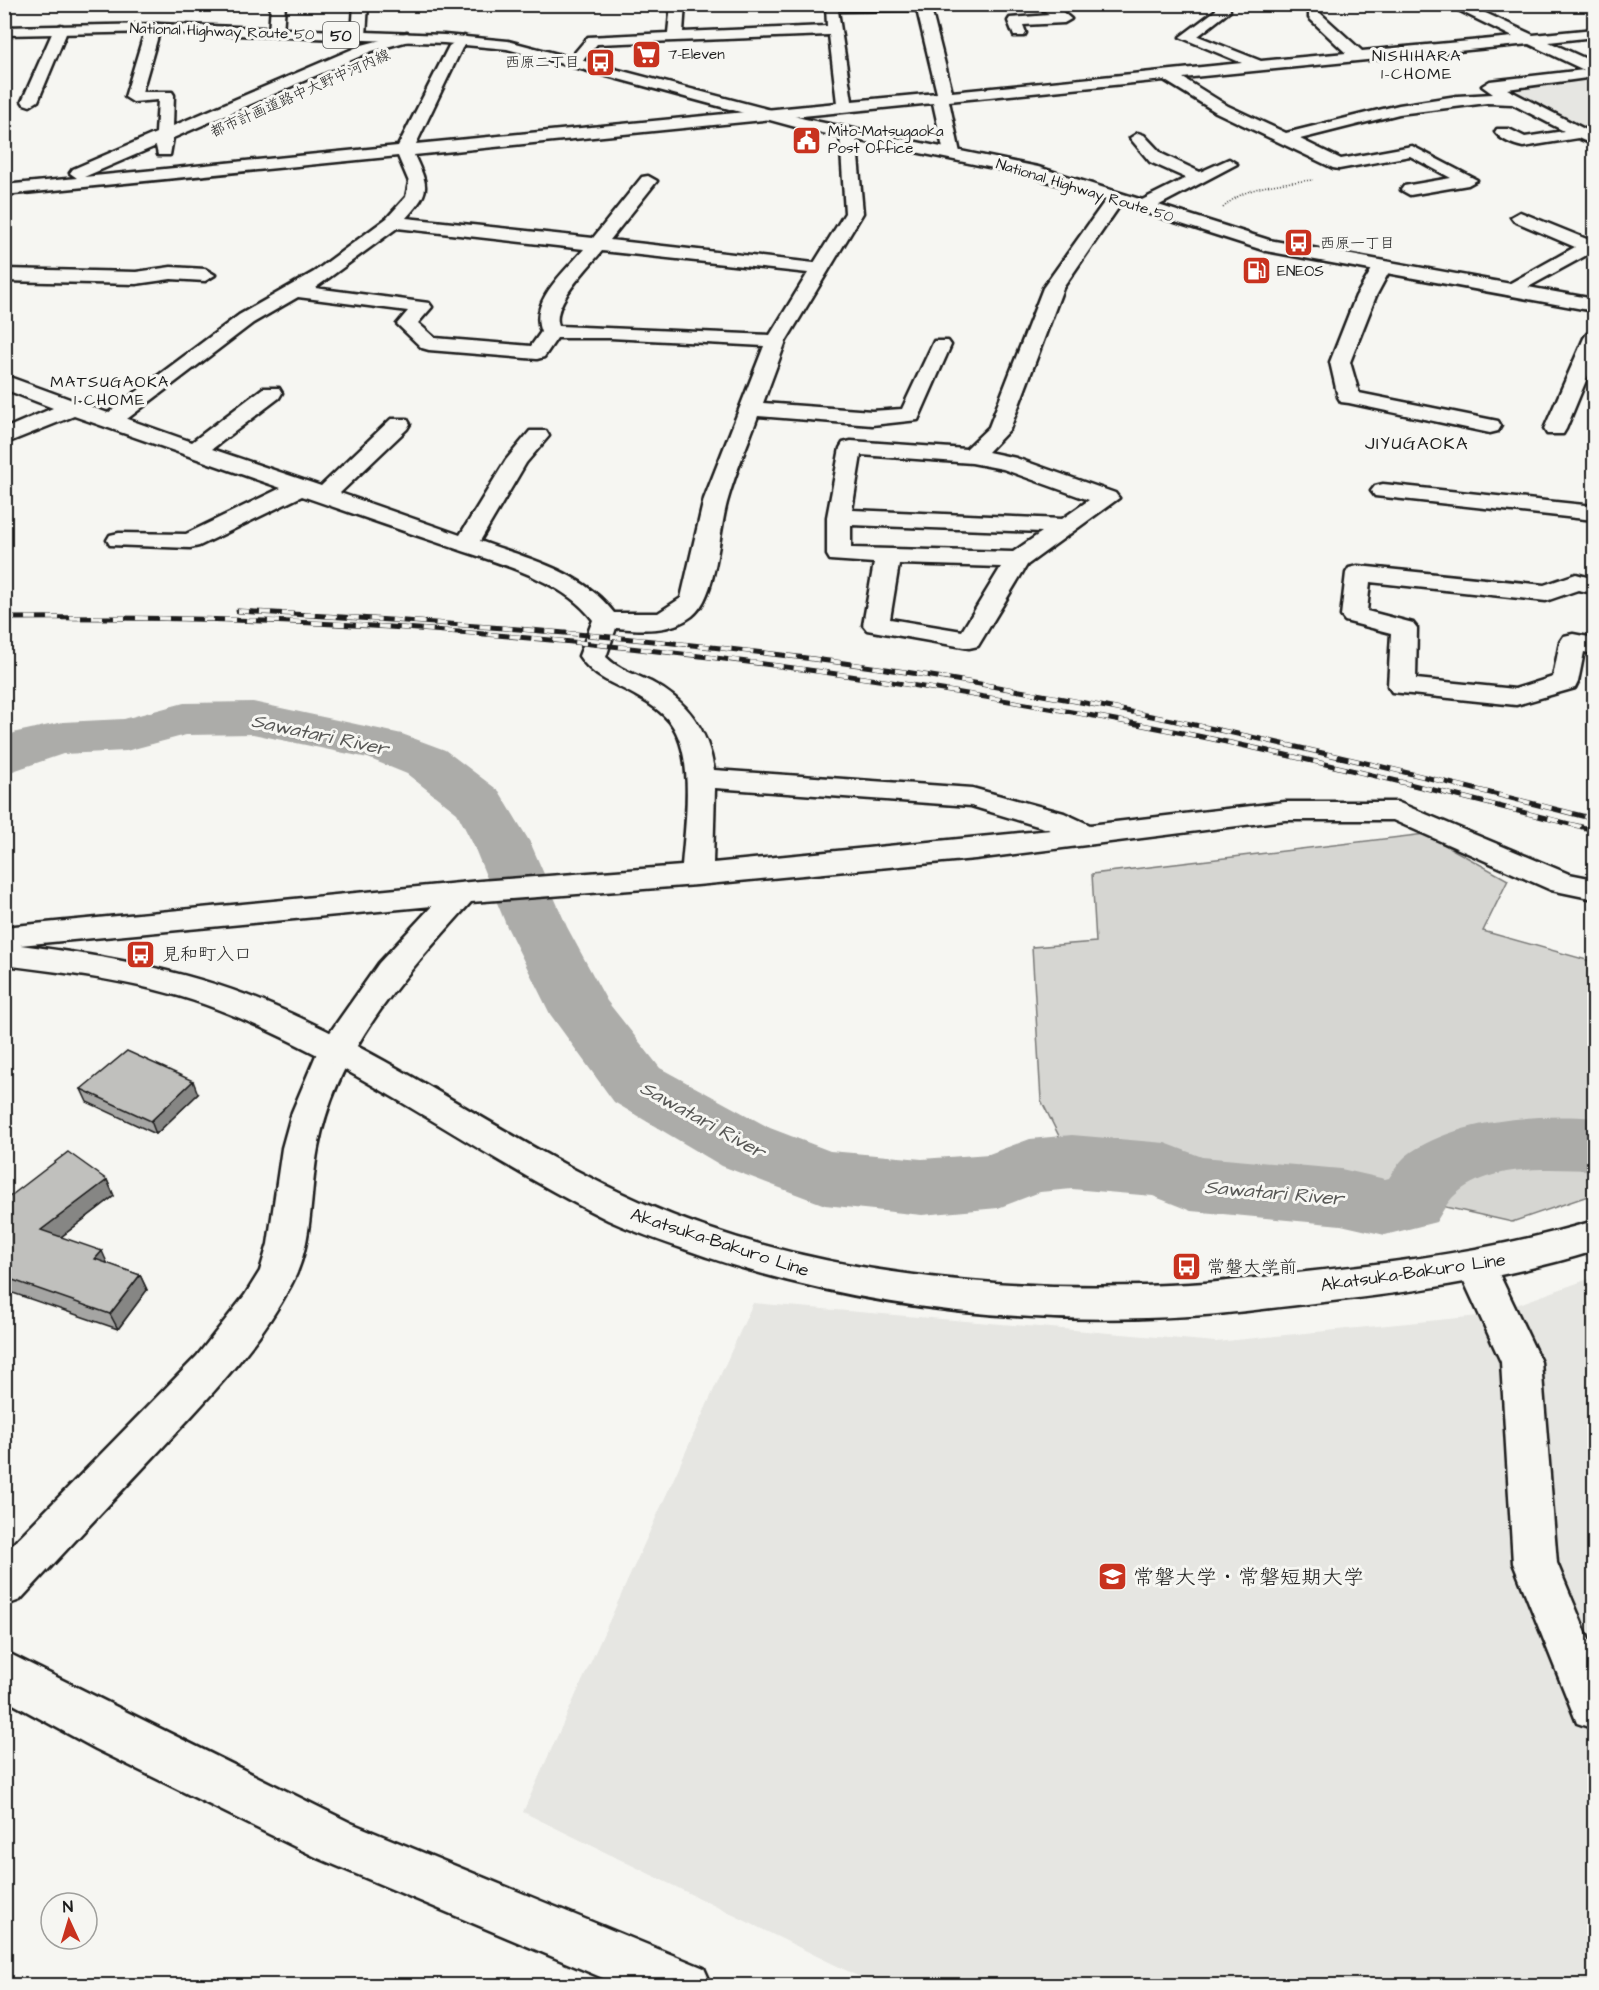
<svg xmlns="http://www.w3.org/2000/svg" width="1599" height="1990" font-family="'Architects Daughter','Klee One',sans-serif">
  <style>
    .built { fill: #e6e6e2 }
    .green { fill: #d6d6d2; stroke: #797977; stroke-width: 1.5 }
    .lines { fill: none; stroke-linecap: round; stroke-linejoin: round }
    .river { fill: #acaca9; fill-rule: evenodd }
    .minor-casing { stroke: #1c1c1c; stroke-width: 5 }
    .major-casing { stroke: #1c1c1c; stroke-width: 5 }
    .highway-casing { stroke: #1c1c1c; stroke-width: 5 }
    .path { stroke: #1c1c1c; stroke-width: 1.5; stroke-dasharray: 1 2; stroke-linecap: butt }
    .minor { fill: #f6f6f2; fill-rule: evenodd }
    .major { fill: #f6f6f2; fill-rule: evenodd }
    .highway { fill: #f6f6f2; fill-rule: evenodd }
    .rail-casing { stroke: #1c1c1c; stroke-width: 5 }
    .rail { stroke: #f6f6f2; stroke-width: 4; stroke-dasharray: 11; stroke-linecap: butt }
    .wall { fill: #a5a5a3; stroke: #1c1c1c; stroke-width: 1.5 }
    .shaded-wall { fill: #868684; stroke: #1c1c1c; stroke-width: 1.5 }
    .building { fill: #c0c0bd; stroke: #1c1c1c; stroke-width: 1.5 }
    .labels { text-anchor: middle; stroke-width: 6; stroke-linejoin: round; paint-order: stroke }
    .far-street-label { font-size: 15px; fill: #1c1c1c; stroke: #f6f6f2 }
    .far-poi-label { font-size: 15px; fill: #1c1c1c; stroke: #f6f6f2; text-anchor: start }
    .shield { fill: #f6f6f2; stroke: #5d5d5c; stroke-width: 1.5 }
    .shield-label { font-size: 16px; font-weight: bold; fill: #1c1c1c }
    .far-neighbourhood-label { font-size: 16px; letter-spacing: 1.5px; fill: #1c1c1c; stroke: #f6f6f2 }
    .far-quarter-label { font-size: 18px; letter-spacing: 1.5px; fill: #1c1c1c; stroke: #f6f6f2 }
    .poi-label { font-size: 18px; fill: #1c1c1c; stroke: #f6f6f2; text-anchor: start }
    .street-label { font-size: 18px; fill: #1c1c1c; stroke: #f6f6f2 }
    .water-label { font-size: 20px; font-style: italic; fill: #565654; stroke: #f6f6f2 }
    .near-poi-label { font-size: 21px; fill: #1c1c1c; stroke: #f6f6f2; text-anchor: start }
  </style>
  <rect width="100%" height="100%" fill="#f6f6f2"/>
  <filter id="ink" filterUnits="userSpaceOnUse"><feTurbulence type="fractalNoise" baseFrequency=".0167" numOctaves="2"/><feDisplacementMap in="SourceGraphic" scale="12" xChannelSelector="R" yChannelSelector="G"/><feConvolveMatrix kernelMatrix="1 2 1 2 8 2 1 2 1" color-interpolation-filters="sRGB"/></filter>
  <g filter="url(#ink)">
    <path class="built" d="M1594,76V137L1499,87Z
      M1594,1277V1985H876L523,1812L753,1303L1216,1342L1489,1315Z"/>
    <path class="green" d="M1425,834L1508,880L1483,931L1594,962V1194L1512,1222L1294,1173L1068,1154L1041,1100L1032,947L1096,942L1092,874Z"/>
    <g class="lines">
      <path class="river" d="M253,702L402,734L445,750L499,791L531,844L567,927L607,1001L660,1068L770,1128L830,1151L922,1159L989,1154L1030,1139L1072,1135L1165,1143L1202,1157L1341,1169L1385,1179L1389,1178C1394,1171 1399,1162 1406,1156C1452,1120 1538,1113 1594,1118V1170C1550,1169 1491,1163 1455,1195C1447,1202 1442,1213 1436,1222L1385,1235L1341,1225L1191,1211L1153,1196L1072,1189L1040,1192L998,1208L922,1215L825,1205L722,1166L614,1102L550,1014L507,927L473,844L457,813L407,774L368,758L253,734L186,735L126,751L63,754L4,774V737L17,732L63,722L124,719L184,703Z"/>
      <defs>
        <path id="minor" d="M4,4H15L4,12Z
          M271,4H285L283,33L276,37L269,33Z
          M354,4H368L366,36L359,40L352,36Z
          M671,4H685L683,32L827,26L826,4H1012L1005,8L931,9L952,92L1242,63L1180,37L1216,10L1215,4H1229L1230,11L1198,36L1261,61L1346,53L1309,18V12H1319L1362,51L1513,37L1446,4H1466L1533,35L1594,29V37L1549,42L1593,62L1594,77L1507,89L1594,134V145L1578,138L1523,147C1514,145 1501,140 1495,132L1497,129H1509L1525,137L1564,131L1512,104L1487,103L1399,114L1300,139L1341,159L1412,146L1477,180L1468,185L1410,195L1401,190L1404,186L1451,178L1410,156L1339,169L1333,168L1216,112L1164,80L949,101L960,153L952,158L944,153L933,103L414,155C429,188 431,190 406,218L593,238L642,177L648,176L657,181L610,240L814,263L845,213L840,134L848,129L856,134L863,213L786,341L763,403L872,411L902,409L934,341H948L951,345L918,420L872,425L758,416C748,443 736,471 728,499C718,531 718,596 692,616C670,633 641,630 616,628L606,657C619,670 635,674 651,682C688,701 708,730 714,770L972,788L1064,813L1090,825L1285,802H1397L1569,874L1594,879V899L1551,890L1393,820H1285L975,859L697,885L471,902C405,976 337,1047 318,1148C309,1194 314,1244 291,1285C258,1347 209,1397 162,1448C115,1498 67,1549 20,1600L4,1606V1553L197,1356L245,1295L260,1271L268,1244L282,1148L292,1112L319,1048L379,963L432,906L20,945L4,951V927L480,881L682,866C685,825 696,757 670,722C662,712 649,703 638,697C615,683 594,679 579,656L593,620C562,577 484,559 436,542C391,527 346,511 302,496L199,546L190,548L110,545L107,540L110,535L119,533L186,534L281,488L74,416L4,444V429L53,408L4,389V375L108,413L239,315L314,272L387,218L406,197L409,182L398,156L4,195V185L77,178L70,173L73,169L156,133L158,100L133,102L125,97L144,34L158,24L165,28L158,36L142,92H172L174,95L173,126L362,45L407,33L414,37L412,40L372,51L173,138L170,155H158L156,146L84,177L398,146L449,46L464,36L471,40L462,48L416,144L837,103L829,35L597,44L579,65L574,66L567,62L588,37L668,33ZM917,10L937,93L852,101L838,11ZM1529,44L1584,70L1490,81L1482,86L1493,94L1457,96L1399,105L1286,133L1228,106L1183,78ZM397,228L584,249C566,271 528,301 541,332L531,346L435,338L418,323L432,307L429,303L315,288ZM602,251L808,273L770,335L559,326C550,305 589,267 602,251ZM298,297L408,311L397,324L422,348L429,350L537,359L544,357L557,338H610L764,346L704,499L681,598L658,613H614C583,571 526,558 480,541L526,463L549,436L546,431H530L506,460L460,535L340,493L407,429L410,424L407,419H391L321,486L212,449L279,398L282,393L279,388H263L192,442L127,419L253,323ZM715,788L971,806L1051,830L713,863Z
          M1036,4H1053L1071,19L1064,23L1023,25L1026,33L1024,36H1014L1008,21L1010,18L1050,15Z
          M61,25L68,29L38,101L30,106L24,104L22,101L54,29Z
          M1138,133L1144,135L1162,154L1200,172L1229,159L1237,164L1148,211H1136L1133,207L1136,203L1186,178L1150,162L1130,138Z
          M1116,193L1125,198L1063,288L1010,429L988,452L1016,458L1115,493L1119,498L1027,565L978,646L969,648L867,630L863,625L874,563L830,560L827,555V517L840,448L843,443L851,441L966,449L989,427L1043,288L1110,194ZM861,455L972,463L1003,469L1089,500L1062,519L852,510ZM851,525L1042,532L1013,552L851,548ZM899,564L1001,567L962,631L890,619Z
          M1520,212L1594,242V251L1512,296L1505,294L1502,290L1505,286L1575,247L1514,221L1511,217Z
          M1382,262L1391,268L1376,296L1350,362L1359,393L1498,421L1501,426L1498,431L1490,433L1349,403L1341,402L1338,397L1330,362L1356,296L1375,264Z
          M171,267L205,269L215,275L205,281L171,279L136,284L4,281V269L136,272Z
          M1594,332V361L1566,429L1563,434H1547L1544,429L1584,338L1587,334Z
          M1383,484L1594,506V520L1375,496L1371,491L1375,486Z
          M1358,566L1544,585L1576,574L1594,579V593L1578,590L1546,601L1370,582L1367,611L1413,623L1417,628L1416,679L1515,689L1553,677L1560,642L1564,636L1573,634L1594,638V654L1584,652L1578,682L1575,688L1516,705L1392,692L1388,686L1391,633L1345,621L1341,616L1346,573L1349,568Z
          M1476,1250L1490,1255L1541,1362L1557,1563L1594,1652V1729L1577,1723L1513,1563L1501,1362L1457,1266L1462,1255Z
          M4,1651L351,1823L704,1968L712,1986H622L318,1858L96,1749L4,1699Z"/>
        <path id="major" d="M4,943C93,954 181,968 264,1002C396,1056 511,1144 641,1202C808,1276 1009,1294 1190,1284C1229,1282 1268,1276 1306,1272C1404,1262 1500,1249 1594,1221V1251C1500,1280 1404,1293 1306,1304C1268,1308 1229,1314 1190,1316C1028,1326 865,1309 710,1258C676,1246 641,1235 608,1220C475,1155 356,1062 217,1009C150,983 76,974 4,965Z"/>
        <path id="highway" d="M158,24L444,35L508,41L805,119L1038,167L1269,240L1594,299V311L1266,251L1028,175L803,129L507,49L444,43L158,32L4,35V27Z"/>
      </defs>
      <use href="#minor" class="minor-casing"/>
      <use href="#major" class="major-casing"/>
      <use href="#highway" class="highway-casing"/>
      <path class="path" d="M1223,208C1245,185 1283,183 1313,180"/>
      <use href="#minor" class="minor"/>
      <use href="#major" class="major"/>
      <use href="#highway" class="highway"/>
      <defs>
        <path id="rail" d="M238,611C440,622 643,636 844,663C1097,698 1347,756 1594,819
          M4,618C147,617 290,619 432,630C669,647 904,680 1137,724C1291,753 1442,792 1594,830"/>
      </defs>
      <use href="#rail" class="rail-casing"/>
      <use href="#rail" class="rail"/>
    </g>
    <path class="wall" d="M81,1089L198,1094L156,1134L87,1102Z
      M107,1180L114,1196L61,1237L108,1264L140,1275L147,1290L118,1329L4,1290V1201Z"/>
    <path class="shaded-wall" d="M193,1081L198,1094L156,1134L151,1121Z
      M107,1180L114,1196L49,1246L41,1230Z
      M102,1251L109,1267L95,1259Z
      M140,1275L147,1290L118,1329L110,1314Z"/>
    <path class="building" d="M127,1051L193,1081L151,1121L81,1089Z
      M68,1152L107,1180L41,1230L102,1251L95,1259L140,1275L110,1314L4,1277V1201Z"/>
  </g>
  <defs>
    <symbol id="supermarket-square" viewBox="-11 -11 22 22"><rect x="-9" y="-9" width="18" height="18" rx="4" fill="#c8321e" stroke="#f6f6f2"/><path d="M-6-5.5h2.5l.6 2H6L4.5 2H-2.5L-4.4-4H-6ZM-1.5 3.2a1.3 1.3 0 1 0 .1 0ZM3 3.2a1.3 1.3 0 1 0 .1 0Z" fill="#fff"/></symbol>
    <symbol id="bus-square" viewBox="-11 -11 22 22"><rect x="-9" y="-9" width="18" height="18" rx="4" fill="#c8321e" stroke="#f6f6f2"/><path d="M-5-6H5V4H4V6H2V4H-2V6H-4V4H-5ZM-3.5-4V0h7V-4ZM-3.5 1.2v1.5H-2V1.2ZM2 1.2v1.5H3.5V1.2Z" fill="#fff"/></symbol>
    <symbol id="civic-square" viewBox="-11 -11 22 22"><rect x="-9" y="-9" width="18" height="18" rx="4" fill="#c8321e" stroke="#f6f6f2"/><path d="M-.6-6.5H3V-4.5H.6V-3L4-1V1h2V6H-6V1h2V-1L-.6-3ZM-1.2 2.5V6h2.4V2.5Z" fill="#fff"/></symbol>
    <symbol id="fuel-square" viewBox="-11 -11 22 22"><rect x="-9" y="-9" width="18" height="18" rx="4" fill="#c8321e" stroke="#f6f6f2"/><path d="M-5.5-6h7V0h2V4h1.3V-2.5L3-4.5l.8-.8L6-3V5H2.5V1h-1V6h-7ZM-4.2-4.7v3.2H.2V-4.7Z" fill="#fff"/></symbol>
    <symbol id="university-square" viewBox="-11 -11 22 22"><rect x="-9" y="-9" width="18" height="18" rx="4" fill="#c8321e" stroke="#f6f6f2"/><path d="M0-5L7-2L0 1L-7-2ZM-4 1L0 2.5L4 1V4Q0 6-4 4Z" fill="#fff"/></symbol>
  </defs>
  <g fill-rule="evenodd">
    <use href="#supermarket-square" x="630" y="38" width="33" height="33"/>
    <use href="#bus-square" x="584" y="46" width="33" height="33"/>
    <use href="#civic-square" x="790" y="124" width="33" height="33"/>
    <use href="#bus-square" x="1282" y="226" width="33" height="33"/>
    <use href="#fuel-square" x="1240" y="254" width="33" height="33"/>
    <use href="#bus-square" x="124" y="938" width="33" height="33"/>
    <use href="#bus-square" x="1170" y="1250" width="33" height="33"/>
    <use href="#university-square" x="1096" y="1560" width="33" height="33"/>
  </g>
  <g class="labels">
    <g class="far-street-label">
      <text transform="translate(222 31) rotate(2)" y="5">National Highway Route 50</text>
      <text transform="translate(300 93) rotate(-24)" y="5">都市計画道路中大野中河内線</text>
      <text transform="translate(1085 190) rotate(17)" y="5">National Highway Route 50</text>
    </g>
    <g class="far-poi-label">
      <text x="668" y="59">7-Eleven</text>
      <text x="580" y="67" text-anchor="end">西原二丁目</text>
      <text x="828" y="136">Mito-Matsugaoka<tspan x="828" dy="17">Post Office</tspan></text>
      <text x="1320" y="248">西原一丁目</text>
      <text x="1277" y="276">ENEOS</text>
    </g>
    <rect class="shield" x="323" y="22" width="36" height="26" rx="4.5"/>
    <g class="shield-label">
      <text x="341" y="41">50</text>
    </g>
    <g class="far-neighbourhood-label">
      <text x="1417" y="61">NISHIHARA<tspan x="1417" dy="18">1-CHOME</tspan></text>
      <text x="110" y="387">MATSUGAOKA<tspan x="110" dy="18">1-CHOME</tspan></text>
    </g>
    <g class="far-quarter-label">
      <text x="1417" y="449">JIYUGAOKA</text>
    </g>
    <g class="poi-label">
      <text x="162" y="960">見和町入口</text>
      <text x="1207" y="1273">常磐大学前</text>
    </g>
    <g class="street-label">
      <text transform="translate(720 1242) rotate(18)" y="6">Akatsuka-Bakuro Line</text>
      <text transform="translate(1413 1272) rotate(-8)" y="6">Akatsuka-Bakuro Line</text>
    </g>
    <g class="water-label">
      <text transform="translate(320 734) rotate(12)" y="7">Sawatari River</text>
      <text transform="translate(703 1119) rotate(29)" y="7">Sawatari River</text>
      <text transform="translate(1274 1192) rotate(5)" y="7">Sawatari River</text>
    </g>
    <g class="near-poi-label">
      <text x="1133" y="1584">常磐大学・常磐短期大学</text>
    </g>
  </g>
  <rect width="1599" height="1990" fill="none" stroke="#f6f6f2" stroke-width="24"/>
  <rect x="12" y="12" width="1575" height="1966" fill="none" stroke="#1c1c1c" stroke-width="2" filter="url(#ink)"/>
  <g transform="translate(69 1921) rotate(356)"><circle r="28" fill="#f6f6f2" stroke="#9f9f9c" stroke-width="1.5"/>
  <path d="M0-4.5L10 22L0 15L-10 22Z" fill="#c8321e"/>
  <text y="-9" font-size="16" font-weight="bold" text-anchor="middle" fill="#1c1c1c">N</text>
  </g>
</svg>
